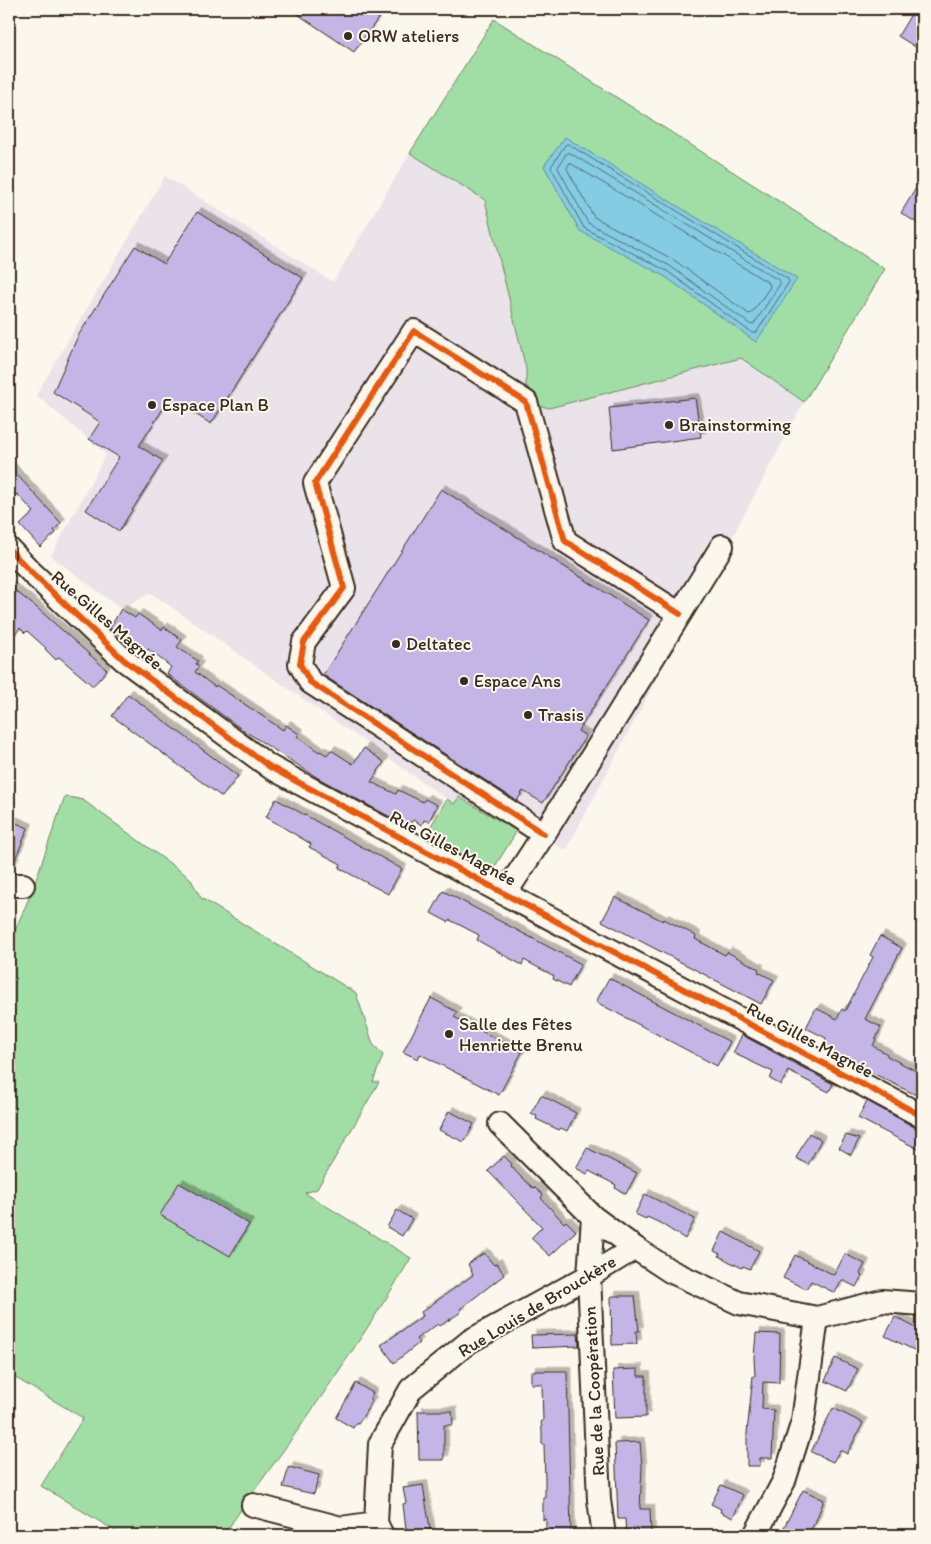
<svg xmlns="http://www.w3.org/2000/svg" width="931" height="1544" font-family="Itim,sans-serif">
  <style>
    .built { fill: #eae4ea }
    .green { fill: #a0dea5; stroke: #6e8462 }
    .water { fill: #83cce4; stroke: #668b95 }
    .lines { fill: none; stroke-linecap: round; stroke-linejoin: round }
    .shore { stroke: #586b6d; stroke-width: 1 }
    .building { fill: #c3b6e7; stroke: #3b2a1e; filter: url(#shadow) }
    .minor-casing { stroke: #3b2a1e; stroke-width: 26 }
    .minor { stroke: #fbf7ec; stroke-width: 22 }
    .cycleway-casing { stroke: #fbf7ec; stroke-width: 9 }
    .cycleway { stroke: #e8590c; stroke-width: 6 }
    .poi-dot { fill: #3b2a1e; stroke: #fbf7ec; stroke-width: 2 }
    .labels { text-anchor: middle; stroke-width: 4; stroke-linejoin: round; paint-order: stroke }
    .poi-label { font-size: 18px; fill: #3b2a1e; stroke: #fbf7ec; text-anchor: start }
    .street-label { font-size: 18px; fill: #3b2a1e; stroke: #fbf7ec }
  </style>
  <defs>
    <filter id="shadow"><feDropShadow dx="4.5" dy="-4.5" stdDeviation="0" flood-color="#0004"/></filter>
  </defs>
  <rect width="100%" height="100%" fill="#fbf7ec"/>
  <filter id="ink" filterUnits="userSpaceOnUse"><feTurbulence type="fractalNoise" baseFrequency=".02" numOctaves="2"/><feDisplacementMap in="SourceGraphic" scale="10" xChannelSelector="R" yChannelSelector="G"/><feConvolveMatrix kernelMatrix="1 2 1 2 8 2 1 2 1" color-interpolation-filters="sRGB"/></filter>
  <g filter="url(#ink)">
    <path class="built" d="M410,153L485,200L529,385L549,408L741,358L804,402L566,850L548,841L530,837L459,797L454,804L151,593L121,609L51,556L106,454L36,395L165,176L333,282Z"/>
    <path class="green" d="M494,19L885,269L804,402L741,358L549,408L526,402V369L485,200L410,153Z
      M65,796L83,800L190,878L201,898L356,993L373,1044L383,1055L373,1082H379L317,1189L305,1193L411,1258C378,1313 342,1367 305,1420C278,1459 249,1496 224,1535H122L41,1486L83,1418L9,1374V944L30,896Z
      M459,797L517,831L489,876L423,839L447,799L454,804Z"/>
    <path class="water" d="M565,137L797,279L756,342L664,276L580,231L544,166Z"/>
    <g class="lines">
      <path class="shore" d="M568,144L788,279L789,282L756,333H752L667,271L584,228L551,167L565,145Z
        M567,153H570L780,281V284L754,324L751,325L670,266L588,223L558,168Z
        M570,163L769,283L770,287L752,313L749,314L674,260L594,217L567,169Z"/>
    </g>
    <path class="building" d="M290,9H385L354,52Z
      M913,11L922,16V51L898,36Z
      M922,178V226L901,213Z
      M197,212L303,278L211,424L170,398L139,446L163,461L119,531L86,510L119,457L89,439L100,422L53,392L78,336L135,246L164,264Z
      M695,398L701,437L613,449L609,408Z
      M9,466L61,523L54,530L56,533L40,547L20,525L34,512L17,494L9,500Z
      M441,489L649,620L578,731L586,736L543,803L523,791L517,801L323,675Z
      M9,586L36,607L107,670L93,686L59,657L56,660L45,649L46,648L27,631L25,633L20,628L9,641Z
      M121,609L135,618L138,614L162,630L164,627L182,640L177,647L198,661L196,664L199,666L195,672L215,687L216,685L283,730L286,725L299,734L297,736L319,752L320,751L327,755L331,750L353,764L364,748L384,762L371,782L396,794L398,790L423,802L425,799L437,805L429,822L424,820L422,825L413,820L411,823L408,821L405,825L318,778L240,728L167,674L171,667L148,649L144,654L110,628Z
      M128,694L238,776L222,797L112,716Z
      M276,799L402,869L388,894L339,868L341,864L309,847L311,844L266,817Z
      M9,820L28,828L10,872H9Z
      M443,891L581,964L569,987L553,979L554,976L524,960L522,965L491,948L477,940L479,935L450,920L448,922L431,913Z
      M615,897L663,921L664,919L691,933L696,936L695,939L725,955L727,952L759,969L758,972L774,980L761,1004L602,921Z
      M880,936L902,948L865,1019L881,1027L873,1046L887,1054V1056L922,1074V1098L823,1048L826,1038L806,1028L816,1008L837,1019L842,1009L845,1011L873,957L870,955Z
      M609,978L730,1042L717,1066L596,1002Z
      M431,998L457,1012L454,1017L522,1052L499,1095L420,1054L418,1059L403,1052Z
      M742,1035L833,1084L829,1092L788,1071L781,1085L770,1079L773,1072L733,1053Z
      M541,1095L576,1113L567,1131L561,1128L559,1130L536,1119L537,1116L531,1113Z
      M867,1101L916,1128L922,1129V1151L858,1118Z
      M449,1111L474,1124L464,1142L439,1130Z
      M809,1133L821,1140L808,1165L796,1158Z
      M846,1135L859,1139L851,1155L839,1148Z
      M587,1148L637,1173L626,1194L615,1188L616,1185L589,1171L587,1174L576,1168Z
      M504,1156L512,1164L511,1166L520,1176L533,1188L534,1187L543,1195L541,1198L564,1223L566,1221L576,1231L550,1256L531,1238L542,1227L488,1171Z
      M179,1183L249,1224L230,1256L160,1215Z
      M645,1194L695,1219L685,1239L660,1223L647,1217L646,1219L635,1214Z
      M397,1210L412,1219L402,1236L387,1227Z
      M723,1232L759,1251L750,1269L743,1266L742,1268L730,1262L719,1256L720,1254L714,1251Z
      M484,1253L494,1265L497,1263L504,1275L460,1309L461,1312L440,1326L438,1324L416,1339L419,1343L394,1363L381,1345L423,1316L421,1312L473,1275L468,1264Z
      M845,1254L865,1264L860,1274L862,1276L856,1287L842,1280L835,1293L811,1281L806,1289L783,1278L795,1255L834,1275Z
      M611,1296H635L639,1331H636L637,1344L612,1345Z
      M895,1317L922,1331V1339L916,1351L885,1336Z
      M756,1333L780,1334L779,1383L763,1382L762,1409L774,1410L772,1458H760V1466H747V1433L753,1376H755L754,1358Z
      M578,1334L579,1346L532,1348L531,1335Z
      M835,1358L858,1369L847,1391L825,1381Z
      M638,1369V1376H646V1417L615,1418L613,1370Z
      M531,1371H567L571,1534L546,1535V1519L543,1520V1497H545V1481L544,1444H542V1432L541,1421H543L542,1384H531Z
      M356,1383L373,1393L370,1399L372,1401L359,1423L357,1422L353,1428L336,1418Z
      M833,1408L863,1423L847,1454L840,1450L833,1462L811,1452Z
      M418,1411H452L453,1425H444V1460H419Z
      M640,1442L642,1466L640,1509H650L651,1534L626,1535L625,1519H618L615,1443Z
      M289,1467L319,1475L314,1494L283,1487Z
      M423,1485L431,1535H410L409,1529H406L403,1504L406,1503L403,1488Z
      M721,1485L743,1495L733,1518L720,1512L721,1509L711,1504Z
      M803,1490L824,1500L815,1523L807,1535H780Z"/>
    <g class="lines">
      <defs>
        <path id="minor" d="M9,549L32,573L124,660L270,767L505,894L922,1116
          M544,834L310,682L300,664L304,642L344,588L315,483L414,331L526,402L565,541L680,614
          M9,885H23
          M505,894L544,834L722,546
          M500,1124L593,1217L635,1248L670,1271L739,1303L817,1318L882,1301L922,1304
          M593,1217L589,1276L599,1500L604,1535
          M253,1505L341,1528L376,1523
          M382,1535L376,1523L380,1444L411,1389L470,1341L589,1276L635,1248
          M755,1535L784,1481L803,1421L817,1318"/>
      </defs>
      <use href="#minor" class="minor-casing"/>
      <use href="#minor" class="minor"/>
      <defs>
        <path id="cycleway" d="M9,549L32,573L124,660L270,767L505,894L922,1116
          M544,834L310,682L300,664L304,642L344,588L315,483L414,331L526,402L565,541L680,614"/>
      </defs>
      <use href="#cycleway" class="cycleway-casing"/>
      <use href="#cycleway" class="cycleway"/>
    </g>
  </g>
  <g class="poi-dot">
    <circle cx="348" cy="36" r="5"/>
    <circle cx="152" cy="405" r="5"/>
    <circle cx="669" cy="425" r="5"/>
    <circle cx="396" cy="644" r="5"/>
    <circle cx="464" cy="681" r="5"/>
    <circle cx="528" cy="715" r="5"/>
    <circle cx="449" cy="1034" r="5"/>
  </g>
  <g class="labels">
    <g class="poi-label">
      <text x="358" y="42">ORW ateliers</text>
      <text x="162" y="411">Espace Plan B</text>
      <text x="679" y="431">Brainstorming</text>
      <text x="406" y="650">Deltatec</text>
      <text x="474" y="687">Espace Ans</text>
      <text x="538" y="721">Trasis</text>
      <text x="459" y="1030">Salle des Fêtes<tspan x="459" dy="21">Henriette Brenu</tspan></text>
    </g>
    <g class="street-label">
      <text transform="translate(107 620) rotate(41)" y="6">Rue Gilles Magnée</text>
      <text transform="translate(453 848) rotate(28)" y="6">Rue Gilles Magnée</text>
      <text transform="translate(810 1040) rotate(28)" y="6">Rue Gilles Magnée</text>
      <text transform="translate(537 1306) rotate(-31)" y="6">Rue Louis de Brouckère</text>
      <text transform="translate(594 1391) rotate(-93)" y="6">Rue de la Coopération</text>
    </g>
  </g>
  <rect width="931" height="1544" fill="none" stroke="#fbf7ec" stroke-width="30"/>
  <rect x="15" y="15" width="901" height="1514" fill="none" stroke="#3b2a1e" stroke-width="2" filter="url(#ink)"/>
</svg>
